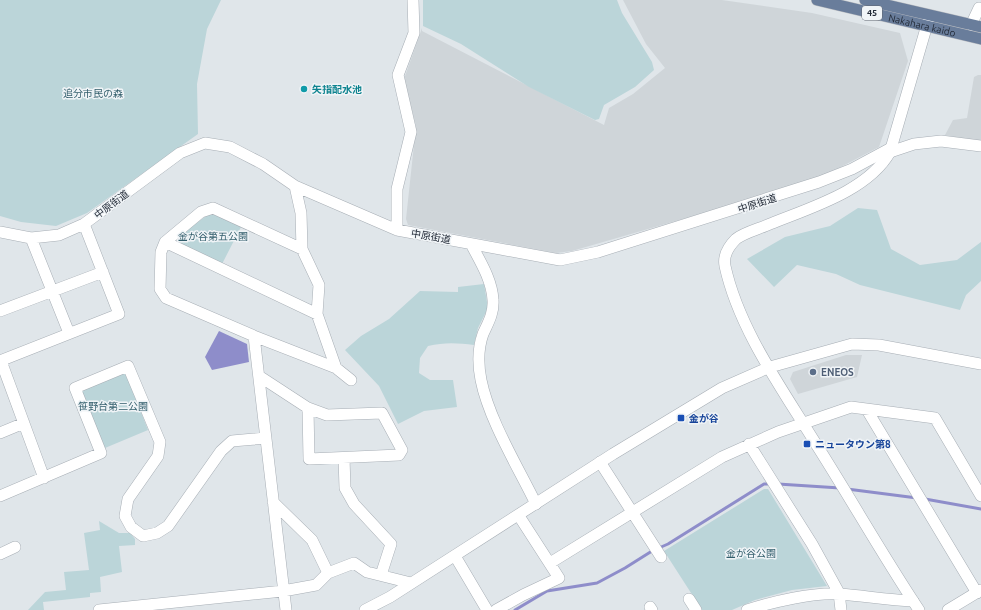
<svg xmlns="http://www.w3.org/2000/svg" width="981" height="610" font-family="Ubuntu,'Noto Sans JP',sans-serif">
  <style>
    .built { fill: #cfd5d9 }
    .green { fill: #bbd5d9 }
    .water { fill: #8e8dca }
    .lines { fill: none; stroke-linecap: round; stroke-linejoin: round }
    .stream { stroke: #8e8dca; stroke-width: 3 }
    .minor-casing { stroke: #a7aeb5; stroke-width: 12 }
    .tertiary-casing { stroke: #a7aeb5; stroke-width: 12 }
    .primary-casing { stroke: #bdbfc3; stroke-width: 12 }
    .minor { stroke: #fff; stroke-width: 11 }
    .tertiary { stroke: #fff; stroke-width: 11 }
    .primary { stroke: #697d9b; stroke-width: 11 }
    .culture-dot { fill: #0f9aa8; stroke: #f0f4f7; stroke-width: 1.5 }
    .service-dot { fill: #5c6f8a; stroke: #f0f4f7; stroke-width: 1.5 }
    .transit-dot { fill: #1a4fb4; stroke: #f0f4f7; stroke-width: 1.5 }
    .labels { text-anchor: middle; stroke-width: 3; stroke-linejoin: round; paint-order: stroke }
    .shield { fill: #f0f4f7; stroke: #606771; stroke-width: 1 }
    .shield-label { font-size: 9px; font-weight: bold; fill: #232b38 }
    .street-label { font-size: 10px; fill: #232b38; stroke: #f0f4f7 }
    .culture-label { font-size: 10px; font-weight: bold; fill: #0d838f; stroke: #f0f4f7; text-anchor: start }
    .park-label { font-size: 10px; fill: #315d6b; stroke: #f0f4f7 }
    .service-label { font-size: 10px; font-weight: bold; fill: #4e5e75; stroke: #f0f4f7; text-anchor: start }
    .transit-label { font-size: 10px; font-weight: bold; fill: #164399; stroke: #f0f4f7; text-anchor: start }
  </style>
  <rect width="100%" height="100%" fill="#e0e6ea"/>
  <path class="built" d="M623,0H722L812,13L900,33L908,61L879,147L814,181L572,251L556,253L408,225L406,219L416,126L404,79L422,28V31L604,125L609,108L633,94L665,68L646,44Z
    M978,75H981V142L945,135L953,120L967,118L974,77Z
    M846,355H862L857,377L798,394L790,379L793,372Z"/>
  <path class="green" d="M0,0H221L207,29L197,84L198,134L87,213L56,226L21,222L0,216Z
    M423,0H617L622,13L652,62L654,70L635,87L604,105L599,119L595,120L529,87L461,44L423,26Z
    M858,208L877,210L891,249L920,265L957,260L981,242V281L966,295L960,310L860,285L836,274L797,265L774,287L747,259L785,237L830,226Z
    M209,214H213L241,227L222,264L178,243L177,237Z
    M484,284L488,308L478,328L474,345C458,343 445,342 428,346L420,358L419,373L430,380H453L457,407L424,411L398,424L379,386L345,350L361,336L389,319L420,291L458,292V287Z
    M123,373L126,374L148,430L105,448L82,393L84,388Z
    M764,489H768L827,586L792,590L755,600L732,610H702L664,551Z
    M99,521L119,533H130L135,539V545L119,546L122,572L100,577L101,592L90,593V597L43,602L44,610H28L45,592L66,590L64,572L89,570L84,533L100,530Z"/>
  <path class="water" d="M219,331L247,344L249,362L212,370L205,357Z"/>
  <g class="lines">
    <path class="stream" d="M778,484L840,488
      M847,489L917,498
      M925,499L981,509
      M515,610L547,591L597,583L625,568L652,551L668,544L764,484H770"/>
    <defs>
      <path id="minor" d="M971,25L979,8L981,9
        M890,152L914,144L941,141L981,146
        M295,186L301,213L302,249L319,285L317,314L336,368L351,380
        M397,230V189L411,132L398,75L414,33L413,0
        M0,232L31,238L59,235L84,224L180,153L205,143L230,147L263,164L295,186L397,230L560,260L598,252L819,182L852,169L891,148
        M31,238L69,333
        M165,242L317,314
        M471,244C480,261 492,280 493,300C494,313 488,323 483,334C478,348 478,365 481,380C489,420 518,467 536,504
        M0,311L103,272
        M254,336L336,368
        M0,361L119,314L84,224
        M1,361L44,478
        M259,376L308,408L327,415L382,413L402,450L399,455L309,459L308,408
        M867,410L977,593
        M0,433L24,423
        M749,444L812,544L839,593L841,610
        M344,458L345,488L354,504L391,544L381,575
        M600,462L661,557
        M0,496L101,453L75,388L128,366L160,442L158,456L128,499L125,516L131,527L143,536L157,533L168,526L221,451L232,441L266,438
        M273,502L312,540L328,573
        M0,554L15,547
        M455,556L487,610
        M550,563L722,457L778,432L851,407L935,418L981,496
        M689,599L696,610
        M650,607L652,610
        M99,610L283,591L316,585L328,573L354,563L367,572L411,583
        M286,610L254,336L166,298L160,289L161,252L165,242L201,212L213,208L302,249
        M496,610L523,595L559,578L519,516
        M747,610C772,602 814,592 840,594C865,596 888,600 913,601
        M948,610L981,590"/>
      <path id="tertiary" d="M365,610L390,597L613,454L722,388L770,367L852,344L879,345L981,364
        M919,610C883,556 851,499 816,444C783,390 739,330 725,266C723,256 729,246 736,239C745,232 759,229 770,224C809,208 868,191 890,152L929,18"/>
      <g id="primary">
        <path id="s1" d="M817,0L981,39"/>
        <path d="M865,0L981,27"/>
      </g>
    </defs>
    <use href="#minor" class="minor-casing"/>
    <use href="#tertiary" class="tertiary-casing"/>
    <use href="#primary" class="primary-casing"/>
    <use href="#minor" class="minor"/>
    <use href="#tertiary" class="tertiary"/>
    <use href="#primary" class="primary"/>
  </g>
  <circle class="culture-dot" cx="304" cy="89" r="4"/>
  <circle class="service-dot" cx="813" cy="372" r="4"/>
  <g class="transit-dot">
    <rect x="677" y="414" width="8" height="8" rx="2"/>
    <rect x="803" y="440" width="8" height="8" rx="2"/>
  </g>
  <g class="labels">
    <rect class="shield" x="862" y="6" width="20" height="14" rx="3"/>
    <g class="shield-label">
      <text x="872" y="16">45</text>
    </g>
    <g class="street-label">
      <text dy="4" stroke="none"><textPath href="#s1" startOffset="108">Nakahara kaido</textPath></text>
      <text transform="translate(757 203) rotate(-18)" y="4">中原街道</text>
      <text transform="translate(111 204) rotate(-37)" y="4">中原街道</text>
      <text transform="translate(431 236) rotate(10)" y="4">中原街道</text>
    </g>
    <g class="culture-label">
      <text x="312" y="93">矢指配水池</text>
    </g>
    <g class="park-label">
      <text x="93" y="97">追分市民の森</text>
      <text x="213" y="240">金が谷第五公園</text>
      <text x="113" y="410">笹野台第二公園</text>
      <text x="751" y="557">金が谷公園</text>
    </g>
    <g class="service-label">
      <text x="821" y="376">ENEOS</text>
    </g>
    <g class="transit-label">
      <text x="689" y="422">金が谷</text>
      <text x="815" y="448">ニュータウン第8</text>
    </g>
  </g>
</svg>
